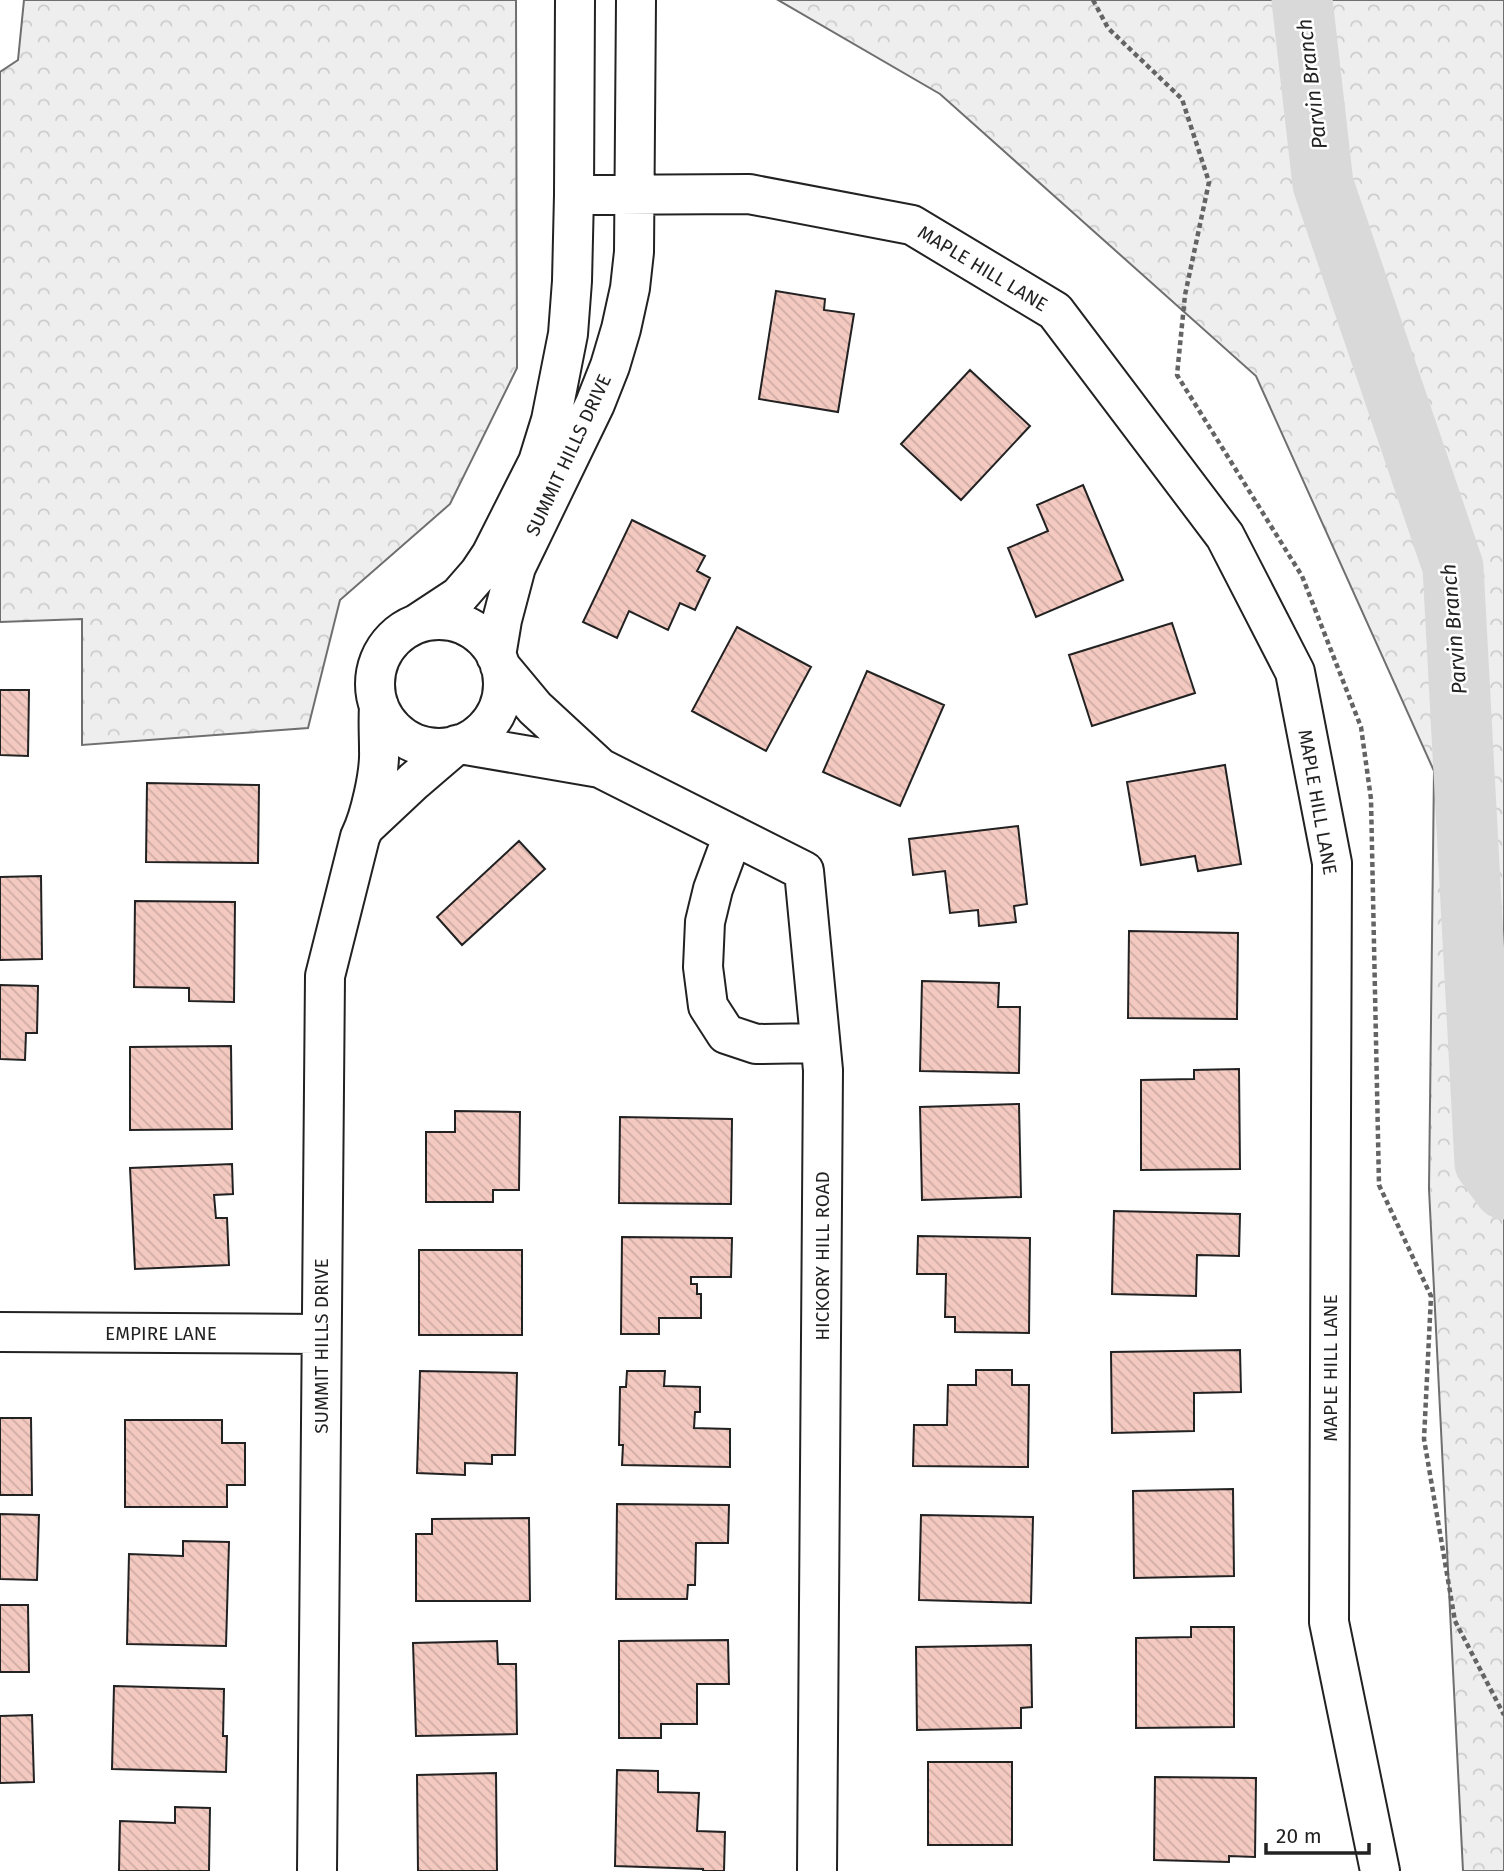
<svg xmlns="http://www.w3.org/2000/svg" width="1504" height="1871" font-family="'Fira Sans',sans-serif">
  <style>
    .forest { fill: url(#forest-crowns); stroke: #6f6f6f; stroke-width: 2 }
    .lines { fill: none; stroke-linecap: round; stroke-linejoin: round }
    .river { stroke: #d9d9d9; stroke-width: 61 }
    .building { fill: url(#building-back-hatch); stroke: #222; stroke-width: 2 }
    .minor-casing { stroke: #222; stroke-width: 42 }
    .path { stroke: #646464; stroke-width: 4.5; stroke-dasharray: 5 3.5; stroke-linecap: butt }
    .minor { stroke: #fff; stroke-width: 38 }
    .labels { text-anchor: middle; stroke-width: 5; stroke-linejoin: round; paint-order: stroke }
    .street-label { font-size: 19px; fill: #222; stroke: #fff }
    .water-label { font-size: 21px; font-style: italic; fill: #222; stroke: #fff }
  </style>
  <defs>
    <pattern id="forest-crowns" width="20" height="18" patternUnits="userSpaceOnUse" patternTransform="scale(1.75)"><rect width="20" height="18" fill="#eee"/><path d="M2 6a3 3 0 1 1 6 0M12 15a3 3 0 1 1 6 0" fill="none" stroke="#ccc"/></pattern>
    <pattern id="building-back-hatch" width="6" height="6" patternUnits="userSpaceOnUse" patternTransform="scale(1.75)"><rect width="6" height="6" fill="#f3c9c0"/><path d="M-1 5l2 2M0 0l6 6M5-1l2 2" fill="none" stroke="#d0aca5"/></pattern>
  </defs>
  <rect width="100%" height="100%" fill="#fff"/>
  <path class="forest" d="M24,0H516L517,368L450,504L340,600L308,728L82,745V619L0,622V72L18,60Z
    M778,0H1504V1871H1463L1429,1189L1434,771L1256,376L940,94Z"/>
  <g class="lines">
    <path class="river" d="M1302,0L1323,184L1453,567L1485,1163L1504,1189"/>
  </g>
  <path class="building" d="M776,291L825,299L824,310L854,314L838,412L759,399Z
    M970,370L1030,426L961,500L901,444Z
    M1083,485L1123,580L1036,617L1008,548L1048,531L1037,505Z
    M632,520L705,556L697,571L710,578L695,610L680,603L668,630L629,611L617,638L583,622Z
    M1172,623L1195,693L1092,726L1069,655Z
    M737,627L811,667L766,751L692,711Z
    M867,671L944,705L900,806L823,772Z
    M0,690H29L28,756L0,755Z
    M1225,765L1241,864L1198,871L1195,856L1141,865L1127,782Z
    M147,783L259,785L258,863L146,862Z
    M1018,826L1027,904L1014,906L1016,922L979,926L978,910L950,913L945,871L913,875L909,839Z
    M519,841L545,869L462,945L437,917Z
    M41,876L42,959L0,960V877Z
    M135,901L235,902L234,1002L189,1001V988L134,987Z
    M1129,931L1238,933L1237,1019L1128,1018Z
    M922,981L999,983L998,1007H1020L1019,1073L920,1071Z
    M0,985L38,986L37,1033H26L25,1060L0,1059Z
    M231,1046L232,1129L130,1130V1047Z
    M1239,1069L1240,1169L1141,1170V1080L1194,1079V1070Z
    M1019,1104L1021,1197L922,1200L920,1107Z
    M455,1111L520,1112L519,1190H493V1202H426V1132H455Z
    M620,1117L732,1119L731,1204L619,1203Z
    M232,1164L233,1194L214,1195L216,1218H227L229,1265L135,1269L130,1168Z
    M1114,1211L1240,1214L1239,1256L1197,1255L1196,1296L1112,1294Z
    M918,1236L1030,1238L1029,1333L955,1332V1317H945L946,1274H917Z
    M622,1237L732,1238L731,1277H691V1284H697V1294H701V1318H659V1334H621Z
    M419,1250H522V1335H419Z
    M1240,1350L1241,1392L1194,1393V1431L1112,1433L1111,1352Z
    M976,1370H1012V1385H1029L1028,1467L913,1466L914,1425H947L948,1385H976Z
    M420,1371L517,1373L515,1455H492V1464L465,1463V1475L417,1473Z
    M627,1371H665L664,1386L700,1387V1412H695L694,1428L730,1429V1467L622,1465L623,1445H619L620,1387H626Z
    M0,1418H31L32,1495H0Z
    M125,1420H222V1443H245V1485H227V1507H125Z
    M1233,1489L1234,1576L1134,1578L1133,1491Z
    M617,1504L729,1505L728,1543H696L695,1585H688L687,1599H616Z
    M0,1514L39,1515L37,1580L0,1579Z
    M921,1515L1033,1517L1031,1603L919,1600Z
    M529,1518L530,1601H416V1534H432V1519Z
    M183,1541L229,1542L226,1646L127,1644L129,1554L183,1556Z
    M0,1605H28L29,1672H0Z
    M1191,1627H1234V1727L1136,1728V1638L1191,1637Z
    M728,1640L729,1684H697V1724H661V1738H619V1641Z
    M497,1641L498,1664H516L517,1734L416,1736L413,1643Z
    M1031,1645L1032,1707L1021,1708V1728L917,1730L916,1647Z
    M114,1686L224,1689L223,1736H227L226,1772L112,1769Z
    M32,1715L34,1782L0,1783V1716Z
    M928,1762H1012V1845H928Z
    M617,1770L658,1771V1792L699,1793L697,1831L725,1832L724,1871H703V1869L615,1866Z
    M496,1773L497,1871H418L417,1775Z
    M1155,1777L1256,1778L1255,1857L1229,1856V1862L1154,1860Z
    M175,1807L210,1808L209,1871H119L120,1821L175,1823Z"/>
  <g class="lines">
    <defs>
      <path id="minor" d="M574,195L749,194L912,225L1055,311L1225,536L1295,672L1332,863L1329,1622L1380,1871
        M375 684a64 64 0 1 1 128 0a64 64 0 1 1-128 0Z
        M418,623L459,596L479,573L491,555L538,462L551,420L568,334L572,281L574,195L575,0
        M496,656L502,620L516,567L595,404L610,366L621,329L630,288L634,252L636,0
        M500,666L535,708L600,768L804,871L823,1070L817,1871
        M460,744L600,768
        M365,827L414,781L456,745
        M733,835L713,889L705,922L703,967L708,1006L726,1034L756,1044L820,1043
        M0,1332L321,1334
        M317,1871L325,976L360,837C370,817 380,773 379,750C379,734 378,722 379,706"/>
    </defs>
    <use href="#minor" class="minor-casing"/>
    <path class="path" d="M1093,0L1108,28L1182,99L1209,182L1185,295L1177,375L1302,576L1361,727L1371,799L1379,1185L1431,1296L1424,1439L1455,1621L1504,1715"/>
    <use href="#minor" class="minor"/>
  </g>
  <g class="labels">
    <g class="street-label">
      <text transform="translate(983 268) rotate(31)" y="7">MAPLE HILL LANE</text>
      <text transform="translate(568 455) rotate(-65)" y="7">SUMMIT HILLS DRIVE</text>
      <text transform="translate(1318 802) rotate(80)" y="7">MAPLE HILL LANE</text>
      <text transform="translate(822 1256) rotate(-90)" y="7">HICKORY HILL ROAD</text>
      <text x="161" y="1340">EMPIRE LANE</text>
      <text transform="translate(321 1346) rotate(-90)" y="7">SUMMIT HILLS DRIVE</text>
      <text transform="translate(1330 1368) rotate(-90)" y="7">MAPLE HILL LANE</text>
    </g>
    <g class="water-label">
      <text transform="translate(1312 84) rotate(-97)" y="7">Parvin Branch</text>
      <text transform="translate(1454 629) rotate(-95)" y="7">Parvin Branch</text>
    </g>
  </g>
  <path d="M1266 1843v10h103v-10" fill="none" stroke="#222222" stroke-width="3.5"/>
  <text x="1276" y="1843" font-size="21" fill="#222222" stroke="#ffffff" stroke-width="5" paint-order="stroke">20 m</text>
</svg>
